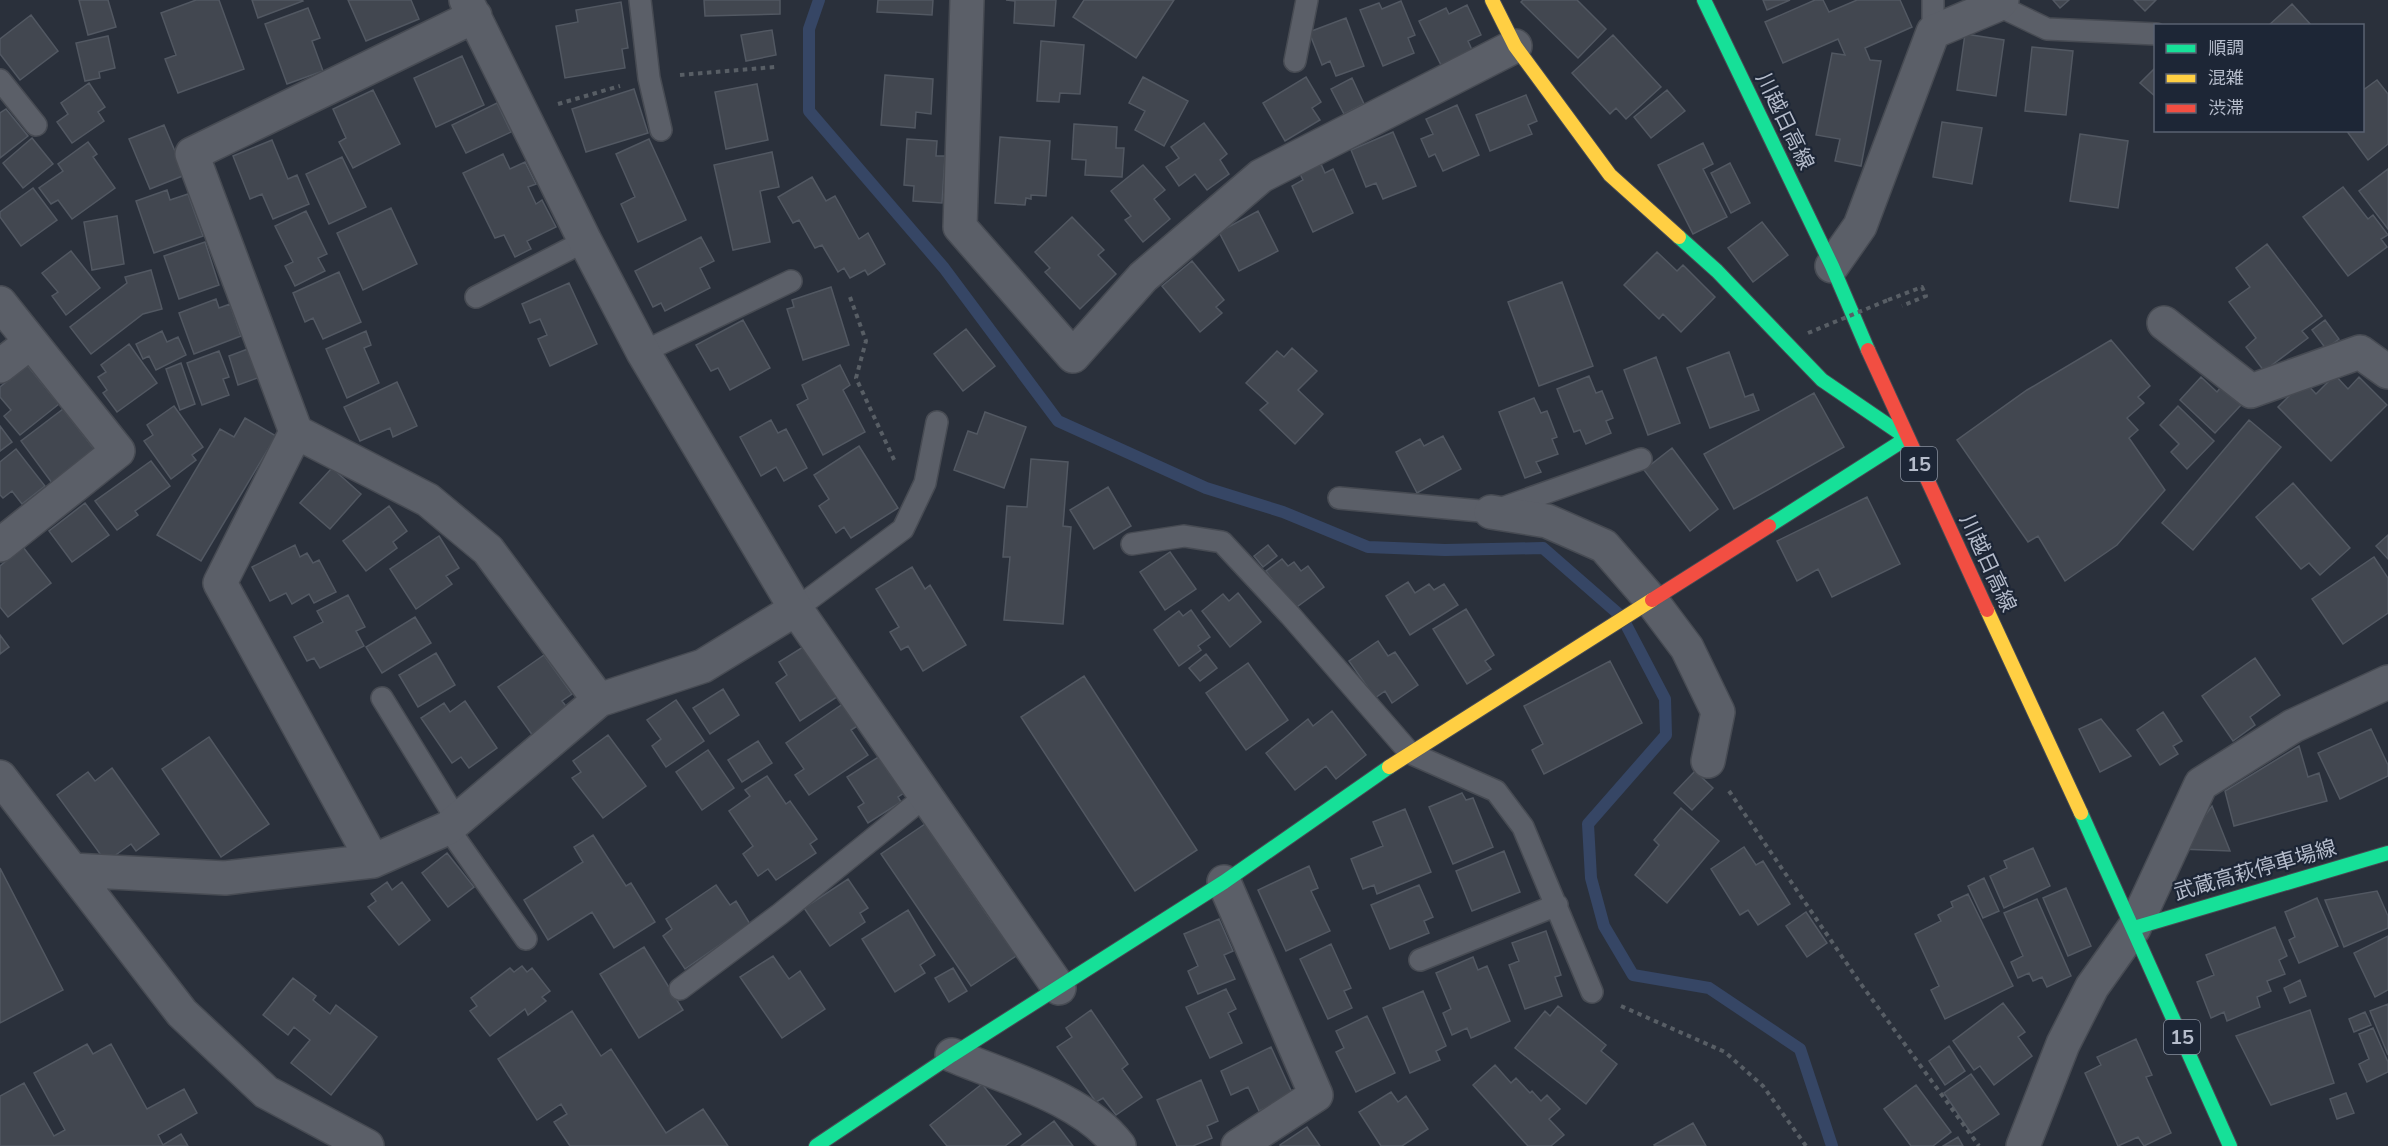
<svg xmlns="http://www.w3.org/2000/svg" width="2388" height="1146" font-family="Mulish,'Noto Sans JP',sans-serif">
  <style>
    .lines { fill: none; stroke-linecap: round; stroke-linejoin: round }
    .stream { stroke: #364665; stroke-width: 12 }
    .building { fill: #424750; stroke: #525862; stroke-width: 1.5 }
    .lane-casing { stroke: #474b53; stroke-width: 24 }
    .street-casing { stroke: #474b53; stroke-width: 36 }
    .fast-casing { stroke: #474b53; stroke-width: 16 }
    .slow-casing { stroke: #474b53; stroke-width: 16 }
    .jam-casing { stroke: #474b53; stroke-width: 16 }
    .path { stroke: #585e65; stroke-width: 4; stroke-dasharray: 4.5 4.5; stroke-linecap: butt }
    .lane { stroke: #5b5f68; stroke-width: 21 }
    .street { stroke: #5b5f68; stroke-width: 33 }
    .fast { stroke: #16e098; stroke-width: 14 }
    .slow { stroke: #ffcf43; stroke-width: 14 }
    .jam { stroke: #f24e42; stroke-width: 14 }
    .path-bridge { stroke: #585e65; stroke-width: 4; stroke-dasharray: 4.5 4.5; stroke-linecap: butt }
    .labels { text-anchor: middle; stroke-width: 4.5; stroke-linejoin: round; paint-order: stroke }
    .shield { fill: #1d2636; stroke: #878f9e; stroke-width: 1.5 }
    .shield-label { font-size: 20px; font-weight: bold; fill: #b5bccb }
    .street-label { font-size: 21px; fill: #b5bccb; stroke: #1d2636 }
  </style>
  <rect width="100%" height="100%" fill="#2a303b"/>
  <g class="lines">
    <path class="stream" d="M819,0L809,29V111L944,268L1058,421L1206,488L1283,512L1368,547L1445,550L1543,548L1622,617L1665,699L1666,735L1588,824L1591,878L1604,926L1633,975L1709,988L1800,1049L1832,1146"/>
  </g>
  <path class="building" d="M79,0H108L116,27L88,35Z
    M196,0H219L244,69L178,93L165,59L176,55L161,13Z
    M252,0H302L303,1L258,18Z
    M348,0H411L419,19L366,41Z
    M704,0H780V14L705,16Z
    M878,0H933L932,15L877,12Z
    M1006,0H1056L1054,26L1014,23L1015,1Z
    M1084,0H1174L1136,58L1073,17Z
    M1523,0H1577L1606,29L1578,58L1521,2Z
    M1763,0H1790L1767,10Z
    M1815,0H1823L1829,12L1857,0H1900L1912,27L1865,48L1870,60L1881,61L1861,166L1835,161L1840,139L1816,135L1832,53L1845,55L1838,39L1783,63L1765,22Z
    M2053,0H2069L2060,8Z
    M2134,0H2156L2145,11Z
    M1401,1L1415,35L1408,38L1414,53L1383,66L1360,10L1379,3L1382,9Z
    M621,2L628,48L622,49L625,68L565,78L556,26L578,22L576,10Z
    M2292,4L2312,26H2268Z
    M1467,5L1481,35L1468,41L1472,50L1441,65L1419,21L1446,8L1449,14Z
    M308,8L320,38L312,41L323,71L287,84L265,24Z
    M31,15L58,51L20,80L0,54V39Z
    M1346,18L1364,66L1336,76L1330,61L1322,65L1309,32Z
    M772,30L776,55L746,61L741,35Z
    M1965,34L2004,40L1996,96L1957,90Z
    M1613,35L1661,87L1626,119L1616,108L1610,114L1572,73Z
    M108,36L115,68L99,72L100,78L85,81L76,43Z
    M1041,41L1084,45L1080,94L1060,93L1059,102L1037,101Z
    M2032,47L2073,51L2066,115L2025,111Z
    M462,56L484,105L436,127L414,78Z
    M2156,67V97L2140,83Z
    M885,75L933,79L931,114L916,112L915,128L881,125Z
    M1143,77L1188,101L1164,146L1135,130L1145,111L1129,103Z
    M1306,77L1321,102L1312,108L1320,120L1285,141L1263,103Z
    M1352,78L1364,104L1344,114L1331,89Z
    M2377,80L2388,94V144L2368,160L2346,130H2362V91Z
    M89,83L105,107L98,112L104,121L72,143L57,122L68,114L61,103Z
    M757,84L768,140L726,149L715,92Z
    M634,89L648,133L586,152L572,109Z
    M373,90L400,144L353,168L339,142L346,138L333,109Z
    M1667,90L1685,111L1651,138L1634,117Z
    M1526,95L1537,121L1528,125L1532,134L1490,151L1476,115Z
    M497,103L511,132L466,153L452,125Z
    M1457,105L1479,155L1443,171L1435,154L1429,157L1421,139L1433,134L1426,119Z
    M6,109L28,136L0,158V113Z
    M1942,122L1982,128L1972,184L1933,177Z
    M1204,123L1227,154L1220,160L1229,174L1207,190L1195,174L1179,186L1166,167L1179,158L1171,147Z
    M1074,124L1117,127L1116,148H1124L1122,177L1085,175L1086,160L1072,159Z
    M164,125L185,175L150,189L129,139Z
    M1393,132L1416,186L1383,199L1376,183L1366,187L1351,150Z
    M2080,134L2128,141L2118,208L2070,201Z
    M1000,137L1050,141L1046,196L1031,195V199L1026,198L1025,205L995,203Z
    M32,138L53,164L23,188L3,163Z
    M649,139L686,220L638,242L621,204L635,197L616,154Z
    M907,139L937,141L936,156H945L942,203L913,201L914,186L904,185Z
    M272,140L288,179L297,175L309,204L273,219L262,194L250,199L233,156Z
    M88,142L97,154L93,157L115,188L72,219L58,200L51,204L39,188L63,171L58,164Z
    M1703,143L1713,164L1703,169L1727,217L1693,234L1658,165Z
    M772,152L779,187L760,191L770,242L733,250L714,165Z
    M503,154L510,169L525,162L536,184L528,187L536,204L542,200L556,227L527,241L531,249L515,257L504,235L495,238L463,173Z
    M342,157L366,207L329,224L306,174Z
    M1730,163L1750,203L1731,213L1711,173Z
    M1321,164L1325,173L1333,169L1353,213L1313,232L1292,186L1303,180L1300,174Z
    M1143,165L1165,190L1154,199L1170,219L1143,242L1125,220L1131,216L1111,191Z
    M2388,169V229L2359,191Z
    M812,177L826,201L835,196L859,239L868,233L885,264L868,275L865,270L850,278L844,268L838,272L822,245L815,248L799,220L793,223L778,197Z
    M2343,187L2368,219L2373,215L2388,235L2381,239L2387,247L2348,276L2303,217Z
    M33,188L57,220L21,246L0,217V212Z
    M167,190L170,200L188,194L203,236L154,253L136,201Z
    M391,208L417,264L363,290L337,233Z
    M306,211L327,254L318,258L325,271L295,286L285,266L293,262L275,226Z
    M1258,211L1278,251L1239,271L1219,232Z
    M117,216L124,264L92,270L84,222Z
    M1072,217L1104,250L1098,255L1116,274L1080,309L1045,272L1050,268L1035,252Z
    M1762,222L1788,255L1753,282L1728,248Z
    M701,237L714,261L700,268L710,288L665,311L661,303L653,307L635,271Z
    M205,242L219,285L179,299L164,256Z
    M2267,244L2322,316L2302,331L2308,338L2264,371L2246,347L2256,338L2229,302L2250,287L2236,268Z
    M71,251L100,288L66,315L52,296L58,292L42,273Z
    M1657,252L1677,271L1683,265L1715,297L1681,332L1663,314L1659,319L1624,285Z
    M1192,261L1224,300L1216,307L1222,313L1200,332L1162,286Z
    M151,270L162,309L143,314L91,354L70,327L127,283L125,277Z
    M339,272L361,322L323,339L313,318L305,322L293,293Z
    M1562,282L1593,366L1539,386L1508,302Z
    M569,283L597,344L550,366L538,339L547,335L540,319L530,323L522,304Z
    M831,287L849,345L803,360L787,309L794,307L792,300Z
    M216,299L219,308L230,304L241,336L194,354L179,313Z
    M743,320L770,368L730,390L718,368L711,371L696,345Z
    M2325,320L2339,339L2326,349L2312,330Z
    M966,329L995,366L963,391L934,354Z
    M162,331L167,342L178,337L186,355L156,370L149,356L143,359L136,344Z
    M366,331L371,345L364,348L379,383L347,398L326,349Z
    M2111,340L2150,386L2138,397L2144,403L2127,418L2138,430L2129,438L2165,490L2117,545L2065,581L2038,536L2028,542L1957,440L2027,390Z
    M129,344L157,383L117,412L103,393L107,390L98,377L106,372L101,365Z
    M253,347L263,376L238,385L229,356Z
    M1292,348L1317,371L1298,390L1323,414L1295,444L1260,410L1268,403L1246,383L1277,351L1284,357Z
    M219,351L229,377L223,379L229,395L202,405L187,363Z
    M1729,352L1745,397L1753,394L1759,410L1710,428L1687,368Z
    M1656,357L1680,423L1648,435L1624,370Z
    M181,363L195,404L180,410L166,369Z
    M27,365L59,404L20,435L4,416L11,410L0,397V387Z
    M840,365L850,385L843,390L865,432L823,455L797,405L808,399L802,385Z
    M2335,375L2348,389L2359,377L2387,405L2331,461L2278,407L2304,381L2316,394Z
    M1589,376L1596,393L1602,391L1613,418L1606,421L1611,433L1586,444L1580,430L1574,432L1557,389Z
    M2201,377L2217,392L2221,387L2241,405L2215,433L2180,400Z
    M397,382L417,426L393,437L390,428L360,441L344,407Z
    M1814,393L1844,447L1734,509L1704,454Z
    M1534,398L1541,413L1547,411L1557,437L1552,439L1558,454L1536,462L1541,472L1525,478L1499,412Z
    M174,406L203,447L192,455L196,460L171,479L144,441L153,435L147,425Z
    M2178,406L2214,441L2187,469L2171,452L2179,444L2160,425Z
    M63,409L95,450L52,483L21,441Z
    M985,412L1026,427L1004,488L954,470L968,431L977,434Z
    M245,418L276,436L201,561L157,535L220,429L234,437Z
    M771,420L778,433L786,429L807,468L784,481L776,467L761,476L740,437Z
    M2249,420L2281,447L2193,550L2162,523Z
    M0,426L12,442L0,451Z
    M1443,436L1461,469L1417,493L1396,452L1420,439L1424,446Z
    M859,446L898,508L851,538L844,527L836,533L819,506L829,499L814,475Z
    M1672,448L1718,509L1690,531L1644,470Z
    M16,449L45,486L22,504L12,491L3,498L0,495V462Z
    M1031,459L1068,462L1063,526L1071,527L1063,624L1004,620L1010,557H1003L1007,506L1027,507Z
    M151,461L170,486L135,511L138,515L117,530L95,501Z
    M332,468L361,494L330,529L300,503Z
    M2293,483L2350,548L2320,575L2309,563L2301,569L2256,517Z
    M1108,487L1131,526L1094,549L1070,510Z
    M1867,497L1900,564L1832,597L1818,569L1797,581L1777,541Z
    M85,503L109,535L72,562L49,531Z
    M389,506L407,531L393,542L397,548L366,571L343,541Z
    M2388,535V559L2376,546Z
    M439,536L459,568L446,576L452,584L416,609L390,569Z
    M295,545L300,557L307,553L313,563L319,560L336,592L314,603L309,594L292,604L286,593L270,601L252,567Z
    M1268,545L1277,556L1263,567L1254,556Z
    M23,547L51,583L8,617L0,607V566Z
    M1170,552L1196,589L1165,610L1140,572Z
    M2374,557L2388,578V613L2343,644L2312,599Z
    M1282,559L1288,566L1294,562L1301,571L1308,566L1324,587L1294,609L1266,571Z
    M912,567L925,589L930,585L966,645L923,671L908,646L901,650L890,632L899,627L876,589Z
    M1408,582L1415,593L1429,584L1434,590L1444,584L1458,605L1410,635L1386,596Z
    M1238,593L1261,622L1230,647L1202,611L1223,594L1229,601Z
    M348,595L365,627L356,631L364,646L320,668L314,658L307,661L294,637L323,622L317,611Z
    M1466,609L1494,655L1485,661L1491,669L1467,684L1433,629Z
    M1191,610L1210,637L1198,646L1201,650L1179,666L1154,630L1179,611L1183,616Z
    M415,617L431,643L382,673L366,647Z
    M0,635L9,647L0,654Z
    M1378,641L1388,656L1395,652L1418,685L1392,703L1385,691L1375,698L1349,661Z
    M811,642L843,693L800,721L776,683L787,675L779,662Z
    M436,653L455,685L418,707L399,675Z
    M1206,654L1217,668L1200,681L1189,668Z
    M544,655L572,694L562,701L569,710L533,736L498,687Z
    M2255,658L2280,695L2250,717L2255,725L2233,741L2202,696Z
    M1610,661L1642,723L1544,774L1532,750L1543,744L1524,706Z
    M1248,663L1288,720L1246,750L1206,693Z
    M1084,676L1197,850L1135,891L1021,717Z
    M723,689L739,715L710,734L693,708Z
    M676,700L704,741L666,767L652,746L661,739L647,720Z
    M465,701L497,748L469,768L461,757L452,763L421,718L444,703L450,712Z
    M847,701L862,723L851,730L868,755L809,795L795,775L804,769L786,743Z
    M1332,711L1366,755L1336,779L1326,766L1295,790L1266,753L1308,719L1313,726Z
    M2163,712L2182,741L2173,746L2178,754L2160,765L2137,730Z
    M2101,719L2131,756L2100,772L2079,729Z
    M2371,729L2388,765V776L2340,799L2318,753Z
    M608,735L646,786L603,818L572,778L581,772L573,761Z
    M209,737L269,824L221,857L162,769Z
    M758,741L772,763L742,782L728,760Z
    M2299,746L2308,777L2319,773L2327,801L2234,826L2225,791Z
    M708,750L734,788L702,810L676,772Z
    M880,756L904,793L898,797L901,802L868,823L858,807L864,803L847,777Z
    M112,768L159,834L136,851L131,844L106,862L57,795L88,772L95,781Z
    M1695,771L1713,788L1692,810L1674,793Z
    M767,776L786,804L790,801L817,839L810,844L816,853L776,880L768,869L758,876L743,854L753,846L729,811L750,796L745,790Z
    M1462,793L1466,800L1473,798L1493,847L1453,864L1429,807Z
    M2212,806L2230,851L2180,849Z
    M1681,808L1719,841L1667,903L1635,875L1659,845L1654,840Z
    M1405,809L1431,872L1377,894L1374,885L1363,889L1351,859L1383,846L1373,822Z
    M925,824L992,922L997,918L1018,948L1013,951L1016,956L971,986L881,854Z
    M593,835L626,886L631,883L655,922L614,948L592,912L548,940L524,900L583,862L574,847Z
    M1744,847L1756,865L1763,861L1790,904L1758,925L1748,910L1740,915L1711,869Z
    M2033,848L2050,886L2004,908L1990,876L2007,868L2004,861Z
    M1504,851L1520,892L1472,911L1456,871Z
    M447,853L474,887L448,907L422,873Z
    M1309,866L1318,888L1311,891L1330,931L1286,951L1258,890Z
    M0,868L63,990L0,1023Z
    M1984,878L1999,911L1983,918L1968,886Z
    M848,879L868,908L860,913L865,922L830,946L804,908Z
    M387,882L392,890L402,882L430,920L399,945L368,907L376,901L371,894Z
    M716,885L730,905L736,901L750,924L685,969L663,936L672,929L666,919Z
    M1419,885L1433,917L1424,921L1429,933L1390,949L1371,905Z
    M2066,888L2091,946L2068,956L2043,898Z
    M2377,891L2388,916V928L2344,947L2325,900Z
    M1968,894L2013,986L1945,1019L1931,990L1939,986L1915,934L1941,921L1938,915L1953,907L1951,902Z
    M2317,898L2338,946L2299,963L2289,940L2295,937L2285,912Z
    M2037,899L2071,976L2047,987L2042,977L2033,981L2029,973L2018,978L2011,962L2023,956L2004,913Z
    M908,910L935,955L920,965L925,973L895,992L862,939Z
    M1806,912L1827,943L1807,957L1786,926Z
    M1219,919L1233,951L1224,955L1235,979L1198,994L1188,971L1198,966L1184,934Z
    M2275,927L2287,956L2279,960L2285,974L2267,981L2271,991L2257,997L2260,1007L2227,1021L2224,1012L2211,1018L2197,982L2214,975L2206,955Z
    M1546,931L1561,975L1555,977L1562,996L1525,1009L1509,965L1519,961L1512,943Z
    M2388,936V990L2375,997L2354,953Z
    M1331,944L1351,988L1344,991L1352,1008L1328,1019L1300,959Z
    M644,947L683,1010L639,1038L600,974Z
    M773,956L789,979L800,971L825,1009L782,1038L740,977Z
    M1473,957L1478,970L1487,966L1510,1021L1471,1038L1467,1028L1452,1035L1443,1013L1451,1009L1436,973Z
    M522,966L527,972L532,968L550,991L542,997L546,1001L528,1015L525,1009L490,1036L470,1011L477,1006L471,998L510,968L514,972Z
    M953,968L967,991L949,1002L935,978Z
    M293,978L316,996L313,1000L330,1014L336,1005L377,1037L331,1095L291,1063L310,1040L294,1027L288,1035L263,1015Z
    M2300,980L2306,996L2290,1003L2284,988Z
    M1226,989L1236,1009L1228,1013L1242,1043L1210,1058L1186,1007Z
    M1423,991L1446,1046L1436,1051L1440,1060L1410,1073L1383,1008Z
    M2003,1003L2025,1032L2018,1037L2032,1056L1994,1085L1980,1066L1974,1070L1953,1041Z
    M2388,1004V1055L2370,1011Z
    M1558,1006L1606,1045L1601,1051L1617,1064L1586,1104L1515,1048L1545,1011L1550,1016Z
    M1091,1010L1128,1064L1122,1069L1142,1097L1116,1115L1103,1098L1096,1102L1057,1047L1072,1037L1066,1028Z
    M2310,1010L2334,1083L2271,1105L2236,1036Z
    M572,1011L601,1056L611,1049L666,1133L703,1109L728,1146H570L554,1122L567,1114L561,1104L537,1120L498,1059Z
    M2365,1012L2371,1025L2354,1032L2349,1019Z
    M1367,1016L1395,1073L1356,1092L1336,1052L1344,1048L1336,1031Z
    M2373,1028L2388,1062V1072L2367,1082L2359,1064L2369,1059L2359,1034Z
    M2136,1039L2152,1075L2146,1077L2171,1133L2144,1146L2138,1137L2118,1146L2085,1073L2101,1065L2097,1057Z
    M87,1044L93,1054L111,1044L147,1109L184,1089L197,1113L158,1135L163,1145L181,1134L188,1146H0V1096L24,1083L54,1136L65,1130L34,1073Z
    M1949,1046L1965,1071L1945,1085L1929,1061Z
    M1271,1047L1293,1095L1259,1111L1248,1087L1231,1095L1221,1071Z
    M1495,1065L1511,1083L1516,1078L1530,1093L1532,1091L1541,1101L1547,1095L1560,1109L1549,1119L1564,1135L1551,1146H1528L1473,1085Z
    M1971,1074L1999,1114L1971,1133L1944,1093Z
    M1201,1080L1218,1121L1207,1126L1212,1138L1193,1146H1177L1157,1100Z
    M982,1084L1021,1134L1005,1146H947L930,1125Z
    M1916,1085L1951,1132L1933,1146H1911L1884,1109Z
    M1391,1092L1398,1102L1406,1096L1428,1129L1402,1146H1381L1359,1112Z
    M2346,1093L2354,1113L2337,1119L2330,1099Z
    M1054,1121L1073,1146H1021Z
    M1693,1123L1706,1146H1655L1654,1145Z
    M1307,1127L1320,1146H1280V1145Z
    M1958,1137L1963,1146H1943Z"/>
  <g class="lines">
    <defs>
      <path id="lane" d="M640,0L649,78L661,130
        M1997,5L2047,29L2156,34
        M1933,32V0
        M1295,61L1307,0
        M0,80L36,125
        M476,297L585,241
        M643,352L791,281
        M1339,498L1491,512L1641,459
        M1132,544L1184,536L1222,542L1290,615L1410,753L1496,791L1523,827L1592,992
        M796,609L903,529L925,483L937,422
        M382,698L457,820
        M448,828L526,939
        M1420,960L1557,905
        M680,989L780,914L927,795"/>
      <path id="street" d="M466,0L585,241L643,352L796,609L1059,988
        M967,0L960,227L1073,356L1143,277L1261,176L1515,46
        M475,16L192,154L296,432L428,500L488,550L599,700
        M1832,266L1860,226L1933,32L1997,5L2002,0
        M0,303L118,451L0,545
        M2164,323L2251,391L2360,352L2388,372
        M0,366L31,342
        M296,432L220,583L373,861
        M1491,512L1547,521L1604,546L1651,600L1687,648L1718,712L1708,761
        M0,777L182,1013L266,1092L367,1146
        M72,870L225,878L373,861L448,828L599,700L703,666L796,609
        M1224,882L1316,1095L1238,1146
        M952,1055C1006,1078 1083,1098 1119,1146
        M2023,1146L2063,1044L2092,987L2134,928L2201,784L2293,726L2388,682"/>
      <path id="fast" d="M1704,0L1832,266L1868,350
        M1679,237L1717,271L1822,380L1907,438L1769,526
        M2081,813L2230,1146
        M2134,928L2388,853
        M816,1146L952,1055L1224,882L1389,767"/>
      <path id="slow" d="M1492,0L1515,46L1610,175L1679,237
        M1987,610L2081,813
        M1389,767L1652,600"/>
      <path id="jam" d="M1868,350L1987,610
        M1652,600L1769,526"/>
    </defs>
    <use href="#lane" class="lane-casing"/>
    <use href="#street" class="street-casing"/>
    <use href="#fast" class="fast-casing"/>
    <use href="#slow" class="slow-casing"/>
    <use href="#jam" class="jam-casing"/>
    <path class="path" d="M680,75L775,67
      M558,104L620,86
      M850,297L866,341L856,378L896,464
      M1888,300L1922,287L1926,296L1902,306
      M1729,791L1858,980L1979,1146
      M1621,1006L1725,1052L1763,1086L1806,1146"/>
    <use href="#lane" class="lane"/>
    <use href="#street" class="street"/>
    <use href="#fast" class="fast"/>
    <use href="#slow" class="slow"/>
    <use href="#jam" class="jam"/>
    <path class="path-bridge" d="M1808,333L1888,300"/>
  </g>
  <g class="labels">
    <g class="shield">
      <rect x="1901" y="447" width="36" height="34" rx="4.5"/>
      <rect x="2164" y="1020" width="36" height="34" rx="4.5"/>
    </g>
    <g class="shield-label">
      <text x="1919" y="471">15</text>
      <text x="2182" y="1044">15</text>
    </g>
    <g class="street-label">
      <text transform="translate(1785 121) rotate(64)" y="7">川越日高線</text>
      <text transform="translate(1988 563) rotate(65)" y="7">川越日高線</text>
      <text transform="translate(2255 870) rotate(-16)" y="7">武蔵高萩停車場線</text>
    </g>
  </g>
  <rect x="2154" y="24" width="210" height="108" fill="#1d2636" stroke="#5a6272" stroke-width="1.5"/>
  <rect x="2166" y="44" width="30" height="9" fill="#16e098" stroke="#5a6272" stroke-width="1.5"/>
  <text x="2208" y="54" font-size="18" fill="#b5bccb">順調</text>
  <rect x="2166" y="74" width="30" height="9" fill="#ffcf43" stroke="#5a6272" stroke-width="1.5"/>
  <text x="2208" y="84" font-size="18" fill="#b5bccb">混雑</text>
  <rect x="2166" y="104" width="30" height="9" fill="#f24e42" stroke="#5a6272" stroke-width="1.5"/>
  <text x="2208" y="114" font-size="18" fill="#b5bccb">渋滞</text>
</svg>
